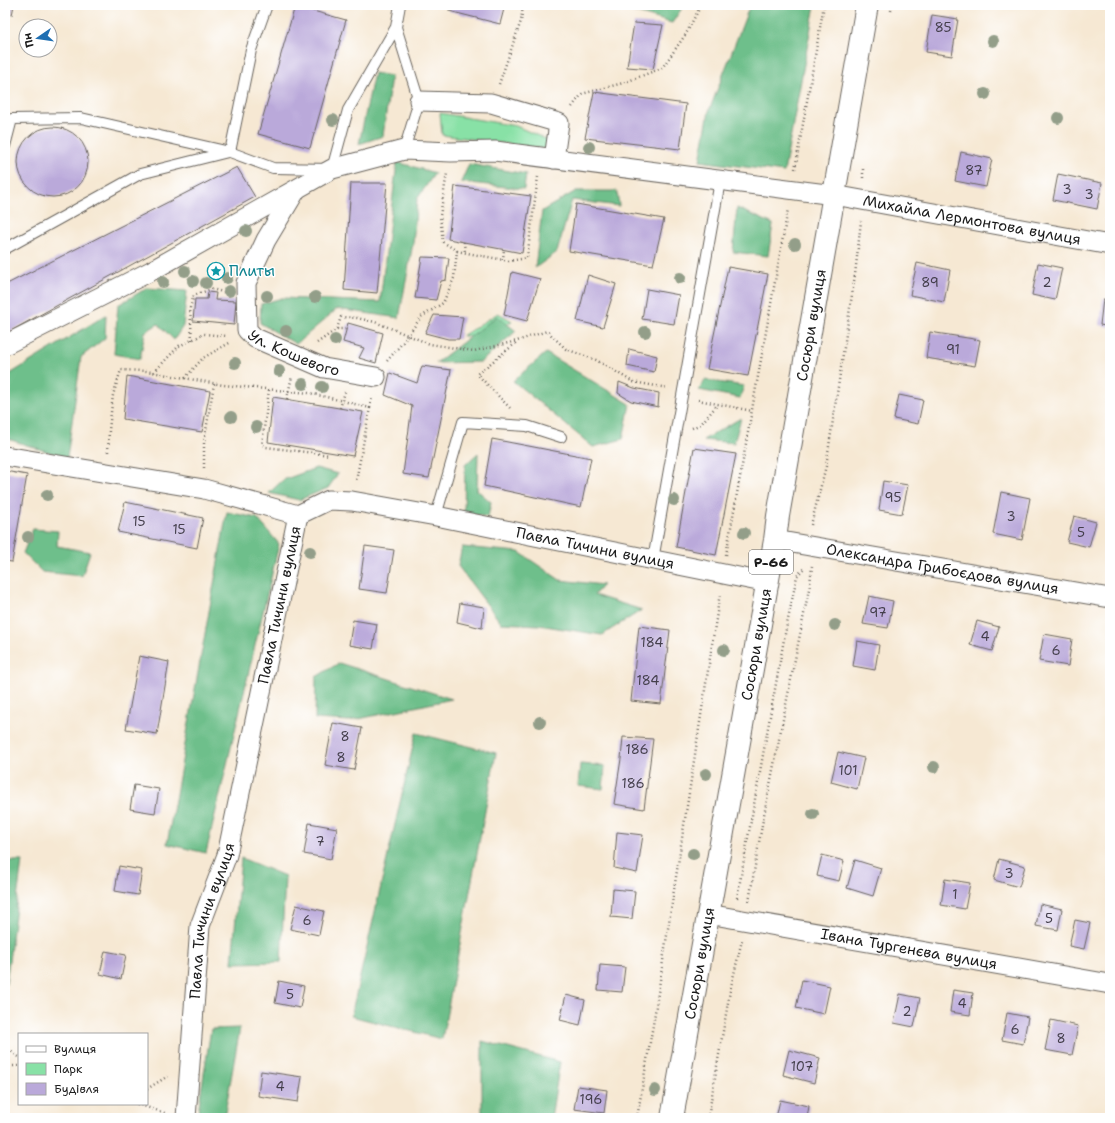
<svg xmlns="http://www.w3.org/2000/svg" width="1115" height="1123" font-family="'Shantell Sans',sans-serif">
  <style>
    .green { fill: #88e1a6; stroke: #527e61 }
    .forest { fill: #6ebf8b; stroke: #456e54 }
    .building { fill: #baa9da }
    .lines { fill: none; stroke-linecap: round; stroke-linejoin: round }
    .service-casing { stroke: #68635c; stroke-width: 12 }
    .minor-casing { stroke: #68635c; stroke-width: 21 }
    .primary-casing { stroke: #68635c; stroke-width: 24 }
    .path { stroke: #68635c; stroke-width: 2.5; stroke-dasharray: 1 3; stroke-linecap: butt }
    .service { stroke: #fff; stroke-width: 10 }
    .minor { stroke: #fff; stroke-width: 19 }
    .primary { stroke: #fff; stroke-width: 22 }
    .tree { fill: #939e89 }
    .labels { text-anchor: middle; stroke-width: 3; stroke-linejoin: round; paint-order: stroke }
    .number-label { font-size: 13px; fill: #443f4c }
    .shield { fill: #fff; stroke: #606060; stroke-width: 1 }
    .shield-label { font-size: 14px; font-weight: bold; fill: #1c1c1c }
    .street-label { font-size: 15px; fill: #1c1c1c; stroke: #fff }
    .culture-label { font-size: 15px; fill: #0d838f; stroke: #fff; text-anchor: start }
  </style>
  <rect width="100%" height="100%" fill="#fff"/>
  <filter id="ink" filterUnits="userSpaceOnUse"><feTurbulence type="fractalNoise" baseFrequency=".025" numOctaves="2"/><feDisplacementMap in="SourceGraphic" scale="8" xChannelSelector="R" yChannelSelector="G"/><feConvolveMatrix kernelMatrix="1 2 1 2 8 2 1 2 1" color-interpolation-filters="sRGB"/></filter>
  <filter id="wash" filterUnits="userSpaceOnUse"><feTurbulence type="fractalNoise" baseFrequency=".012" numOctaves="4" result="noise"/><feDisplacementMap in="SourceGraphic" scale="16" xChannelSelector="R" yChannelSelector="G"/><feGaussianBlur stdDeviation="0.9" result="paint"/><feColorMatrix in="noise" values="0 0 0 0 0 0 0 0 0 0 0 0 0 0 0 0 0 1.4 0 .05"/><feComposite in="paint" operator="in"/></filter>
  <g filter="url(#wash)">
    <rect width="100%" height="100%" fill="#f6e8d3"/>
    <path class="green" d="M440,113L516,126L550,141L546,149L442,135Z
      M498,313L512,321L482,335L462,336Z"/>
    <path class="forest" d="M624,5H684L672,23L627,10Z
      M750,5H815L784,172L700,161L709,111Z
      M374,73L391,76L383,136L359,144Z
      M397,162L435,173L417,199L413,243L399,318L337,309L296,344L260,323L261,304L282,298L380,302Z
      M469,164L526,174L524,189L461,182Z
      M576,191H617L619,206L572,200L557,252L535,268L542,211Z
      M737,208L773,224L768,256L733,252Z
      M147,288L187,291L183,326L174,340L158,324L145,332L140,359L114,354L118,305Z
      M106,315L105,338L81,357L67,458L5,438V377Z
      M497,316L516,331L481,362L436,363Z
      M546,353L630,404L623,439L593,447L513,381Z
      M705,380L744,386L740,398L699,390Z
      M741,418L734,443L703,440Z
      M478,453L477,490L491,502L488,517L464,513L465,465Z
      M316,468L338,474L328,488L299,500L269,493L283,480Z
      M227,512L257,518L279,544L206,853L167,844Z
      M33,529L58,531L57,546L90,552L82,576L42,572L23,553Z
      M462,547L519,552L560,580L603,585L594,595L642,610L602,635L539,625L501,623L458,566Z
      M339,663L452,699L349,721L315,719L316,677Z
      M416,733L496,753L442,1039L351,1016Z
      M580,764L605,766L603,789L578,786Z
      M241,858L285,876L281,962L232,963Z
      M5,861H22L6,984H5Z
      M240,1028L224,1118H197L211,1029Z
      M482,1041L560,1062L551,1118H482Z"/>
    <g id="blocks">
      <path class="building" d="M5,5H14L12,15L5,13Z
        M450,5H505L500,24L449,11Z
        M295,6L346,20L310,148L258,134Z
        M932,15L958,19L952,56L926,52Z
        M634,23L663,25L653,69L627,67Z
        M594,92L686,104L680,149L585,138Z
        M18 162a35 35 0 1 1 70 0a35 35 0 1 1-70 0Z
        M961,152L992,159L986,187L955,181Z
        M237,167L255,197L5,334V285Z
        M1058,174L1102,183L1097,209L1053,200Z
        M351,183H387L377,293L344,290Z
        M455,186L531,196L522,253L448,239Z
        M576,204L664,219L653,265L569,251Z
        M422,257L449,258L446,280L441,281L436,300L415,298Z
        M917,263L950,270L944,302L910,295Z
        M1038,263L1062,268L1055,300L1032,295Z
        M728,267L768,274L748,376L707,369Z
        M512,272L540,279L527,321L504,315Z
        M588,275L616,284L603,327L577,321Z
        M647,289L679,295L674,324L642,319Z
        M208,292L216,293L215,300L236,301L234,325L193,321L195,299H207Z
        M1103,299L1110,300V327L1100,325Z
        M434,315L463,317L459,339H448L425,333Z
        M348,323L383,333L376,363L359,358L364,348L343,342Z
        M930,332L980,340L975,366L926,358Z
        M629,349L657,356L654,372L627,366Z
        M422,366L451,370L429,478L403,474L412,406L385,395L390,373L417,383Z
        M127,376L210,391L202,432L123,419Z
        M619,382L634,388L659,393L658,407L631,401L618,393Z
        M899,395L923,400L918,424L894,419Z
        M273,397L363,412L353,456L268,442Z
        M492,439L591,458L581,507L484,486Z
        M694,448L736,454L716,555L676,547Z
        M5,471L27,475L12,562L5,561Z
        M883,481L908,485L902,514L879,510Z
        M1001,492L1030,498L1022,540L993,534Z
        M125,502L203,518L197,548L118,532Z
        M1074,516L1096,522L1089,547L1067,542Z
        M365,546L394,550L387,593L359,589Z
        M869,596L893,601L888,628L863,624Z
        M460,603L484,607L482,628L457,622Z
        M353,620L377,624L373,649L349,645Z
        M977,621L999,627L992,651L970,645Z
        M639,626L670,630L661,704L631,701Z
        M1044,634L1072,639L1068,666L1039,661Z
        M857,641L879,645L875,670L853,666Z
        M139,656L169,662L157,734L126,729Z
        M333,723L362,728L354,770L325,765Z
        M623,737L653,739L644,809L614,804L621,759Z
        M838,752L864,758L857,789L831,782Z
        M134,785L159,789L155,813L130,809Z
        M309,823L337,828L331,859L304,854Z
        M617,832L643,835L637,873L614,868Z
        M822,855L844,861L839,881L817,876Z
        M999,859L1025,866L1019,887L994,880Z
        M855,860L881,868L873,896L847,888Z
        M119,866L142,870L138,895L115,891Z
        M945,879L970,883L965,909L941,905Z
        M613,889L635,891L632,919L611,917Z
        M1040,904L1062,909L1058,930L1036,926Z
        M296,905L324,911L319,935L290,929Z
        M1075,920L1090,923L1084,949L1069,946Z
        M105,951L126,955L121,979L100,974Z
        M600,965L625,967L622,992L598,990Z
        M802,980L830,986L824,1014L796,1008Z
        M279,981L304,986L300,1008L275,1003Z
        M953,990L973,993L970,1015L950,1012Z
        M900,994L920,998L914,1027L894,1023Z
        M566,995L585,1000L580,1025L560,1020Z
        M1007,1013L1028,1017L1023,1044L1002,1040Z
        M1051,1020L1078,1026L1072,1055L1045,1050Z
        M1109,1049H1110V1059L1107,1058Z
        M789,1050L820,1058L814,1083L783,1075Z
        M261,1071L302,1077L298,1102L258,1096Z
        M578,1086L607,1090L604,1113L574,1109Z
        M780,1100L809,1106L807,1118H776Z"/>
    </g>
  </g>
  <g filter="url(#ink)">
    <use href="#blocks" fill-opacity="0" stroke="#68635c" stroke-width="1"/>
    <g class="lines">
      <defs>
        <path id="service" d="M400,5L396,27L419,101L404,150
          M5,146L12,119L81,118L230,152L273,168L332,169L348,110L396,27
          M230,152L251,50L267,5
          M5,249L140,174L228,152
          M436,516L463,422L527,426L561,437
          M653,560L720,181"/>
        <g id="minor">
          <path d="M419,101L491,103L559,123L554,159"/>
          <path id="s1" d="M296,190L266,240L246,283L247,330L255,338L324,368L376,377"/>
          <path id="s2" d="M5,345L151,271L332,169L404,150L451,152L495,151L834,195L1110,245"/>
          <path d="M5,456L204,489L298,515"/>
          <path id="s3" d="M775,540L1110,598"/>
          <path id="s4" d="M708,914L1110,984"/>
          <path id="s5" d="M186,1118L200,926L227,855L298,515L329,500L352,501L436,516L768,583"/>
        </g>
        <g id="primary">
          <path id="s6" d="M672,1118L775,540L778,516L867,5"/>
        </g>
      </defs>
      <use href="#service" class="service-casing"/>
      <use href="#minor" class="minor-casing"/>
      <use href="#primary" class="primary-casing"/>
      <path class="path" d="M891,11L892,5
        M499,84L521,21L523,5
        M572,107L582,94L623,83L662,68L686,34L701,5
        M795,169L824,5
        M863,169V180
        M464,242L465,253
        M457,251L509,261L527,258L538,177
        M503,260L504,249
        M337,329L341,317L357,318L375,322L430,344L474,351L517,341L547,331L566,349L596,360L633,382L668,388
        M192,340L190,308L194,295L212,289L226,293
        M317,343L337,329H346
        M387,361L404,341L421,317L443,303L454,278L457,251L443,242L440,216L447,173
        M154,372L179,346L204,334L227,336
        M185,378L203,358L231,342
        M269,390L262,444L266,447L330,455
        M287,399L292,376
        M698,400L752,411
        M340,408L345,392
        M370,408L372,397
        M510,408L477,374L516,343
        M692,428L701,424L718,404
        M108,452L109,430L113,395L121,370L146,371L223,385L309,393L343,401L370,408L356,481
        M204,468V442L214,384
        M811,525L826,466L855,275L861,221
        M726,555L788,209
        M737,898L785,634L797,576L805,567
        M749,901L762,825L810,584L812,566
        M5,1047L19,1057
        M5,1066H19
        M147,1089L168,1076
        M137,1104L165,1113
        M637,1118L654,1019L720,593
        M708,1118L730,991L742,940"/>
      <use href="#service" class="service"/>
      <use href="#minor" class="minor"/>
      <use href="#primary" class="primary"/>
    </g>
    <g class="tree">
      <circle cx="993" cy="41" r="6"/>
      <circle cx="985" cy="94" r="6"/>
      <circle cx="1058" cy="118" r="6"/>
      <circle cx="333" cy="120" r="6"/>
      <circle cx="589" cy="147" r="6"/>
      <circle cx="246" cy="231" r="6"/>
      <circle cx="795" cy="244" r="6"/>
      <circle cx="185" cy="271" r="6"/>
      <circle cx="227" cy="278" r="6"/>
      <circle cx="680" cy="278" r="6"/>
      <circle cx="193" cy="281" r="6"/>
      <circle cx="163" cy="282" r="6"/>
      <circle cx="206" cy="283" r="6"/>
      <circle cx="229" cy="291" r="6"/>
      <circle cx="267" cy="296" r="6"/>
      <circle cx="315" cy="297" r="6"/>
      <circle cx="286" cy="331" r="6"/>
      <circle cx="645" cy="332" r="6"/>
      <circle cx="335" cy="340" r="6"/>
      <circle cx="235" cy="363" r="6"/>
      <circle cx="279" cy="371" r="6"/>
      <circle cx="303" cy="384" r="6"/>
      <circle cx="322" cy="387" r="6"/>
      <circle cx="231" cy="417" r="6"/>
      <circle cx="256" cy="427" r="6"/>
      <circle cx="47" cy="495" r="6"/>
      <circle cx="674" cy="500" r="6"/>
      <circle cx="744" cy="533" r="6"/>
      <circle cx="28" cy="537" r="6"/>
      <circle cx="310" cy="552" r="6"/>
      <circle cx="835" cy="625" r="6"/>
      <circle cx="724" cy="650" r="6"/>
      <circle cx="540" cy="722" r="6"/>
      <circle cx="934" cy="767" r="6"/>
      <circle cx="706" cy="774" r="6"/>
      <circle cx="813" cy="814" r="6"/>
      <circle cx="693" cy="854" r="6"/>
      <circle cx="655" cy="1090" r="6"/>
    </g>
  </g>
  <defs>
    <symbol id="sight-ring" viewBox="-11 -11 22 22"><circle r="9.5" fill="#fff" stroke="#0f9aa8" stroke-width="1.5"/><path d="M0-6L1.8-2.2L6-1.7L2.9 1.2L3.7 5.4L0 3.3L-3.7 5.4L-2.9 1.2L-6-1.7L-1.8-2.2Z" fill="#0f9aa8"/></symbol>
  </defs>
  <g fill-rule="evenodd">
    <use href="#sight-ring" x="206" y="261" width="20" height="20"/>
  </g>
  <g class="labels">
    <g class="number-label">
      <text x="943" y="32">85</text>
      <text x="974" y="175">87</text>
      <text x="1067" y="194">3</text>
      <text x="1089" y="199">3</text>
      <text x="930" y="287">89</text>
      <text x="1047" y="287">2</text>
      <text x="953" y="354">91</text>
      <text x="893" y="502">95</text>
      <text x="1011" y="521">3</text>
      <text x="139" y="526">15</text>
      <text x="179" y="534">15</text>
      <text x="1081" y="537">5</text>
      <text x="878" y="617">97</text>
      <text x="985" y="641">4</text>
      <text x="652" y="647">184</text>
      <text x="1056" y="655">6</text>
      <text x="648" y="685">184</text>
      <text x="345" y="741">8</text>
      <text x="637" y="754">186</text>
      <text x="341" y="762">8</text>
      <text x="848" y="775">101</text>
      <text x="633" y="788">186</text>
      <text x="320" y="846">7</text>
      <text x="1009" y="878">3</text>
      <text x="955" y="899">1</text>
      <text x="1049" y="923">5</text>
      <text x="307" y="925">6</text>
      <text x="290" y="999">5</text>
      <text x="962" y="1008">4</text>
      <text x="907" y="1016">2</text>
      <text x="1015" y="1034">6</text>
      <text x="1061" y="1043">8</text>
      <text x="802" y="1071">107</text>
      <text x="280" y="1091">4</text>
      <text x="591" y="1104">196</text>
    </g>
    <rect class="shield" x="749" y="550" width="44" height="24" rx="3"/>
    <g class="shield-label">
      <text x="771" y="567">Р-66</text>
    </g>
    <g class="street-label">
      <text dy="5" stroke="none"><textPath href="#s2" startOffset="1019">Михайла Лермонтова вулиця</textPath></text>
      <text dy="5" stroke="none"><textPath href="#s6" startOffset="805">Сосюри вулиця</textPath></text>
      <text dy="5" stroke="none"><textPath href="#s1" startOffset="206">Ул. Кошевого</textPath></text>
      <text dy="5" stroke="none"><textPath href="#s5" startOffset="921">Павла Тичини вулиця</textPath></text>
      <text dy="5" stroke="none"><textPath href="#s3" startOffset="170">Олександра Грибоєдова вулиця</textPath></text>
      <text dy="5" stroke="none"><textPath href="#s5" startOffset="524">Павла Тичини вулиця</textPath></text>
      <text dy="5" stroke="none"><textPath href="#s6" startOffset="481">Сосюри вулиця</textPath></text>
      <text dy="5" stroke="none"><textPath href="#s5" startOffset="200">Павла Тичини вулиця</textPath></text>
      <text dy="5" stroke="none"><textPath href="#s4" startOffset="204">Івана Тургенєва вулиця</textPath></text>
      <text dy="5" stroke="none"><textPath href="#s6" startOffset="157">Сосюри вулиця</textPath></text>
    </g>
    <g class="culture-label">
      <text x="229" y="276">Плиты</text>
    </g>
  </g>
  <rect width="1115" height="1123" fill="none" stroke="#fff" stroke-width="20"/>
  <rect x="18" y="1033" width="130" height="72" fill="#ffffff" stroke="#a4a4a4"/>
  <rect x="26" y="1046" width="20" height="6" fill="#ffffff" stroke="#a4a4a4"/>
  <text x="54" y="1053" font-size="12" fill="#1c1c1c">Вулиця</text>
  <rect x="26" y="1063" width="20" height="12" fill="#88e1a6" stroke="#a4a4a4"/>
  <text x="54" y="1073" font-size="12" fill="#1c1c1c">Парк</text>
  <rect x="26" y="1083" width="20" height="12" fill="#baa9da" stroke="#a4a4a4"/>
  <text x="54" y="1093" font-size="12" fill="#1c1c1c">Будівля</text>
  <g transform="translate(38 38) rotate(257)"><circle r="19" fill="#ffffff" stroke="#a4a4a4"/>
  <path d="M0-3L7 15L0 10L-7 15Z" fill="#1f6fb2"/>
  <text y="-6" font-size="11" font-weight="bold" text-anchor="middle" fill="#1c1c1c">Пн</text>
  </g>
</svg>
